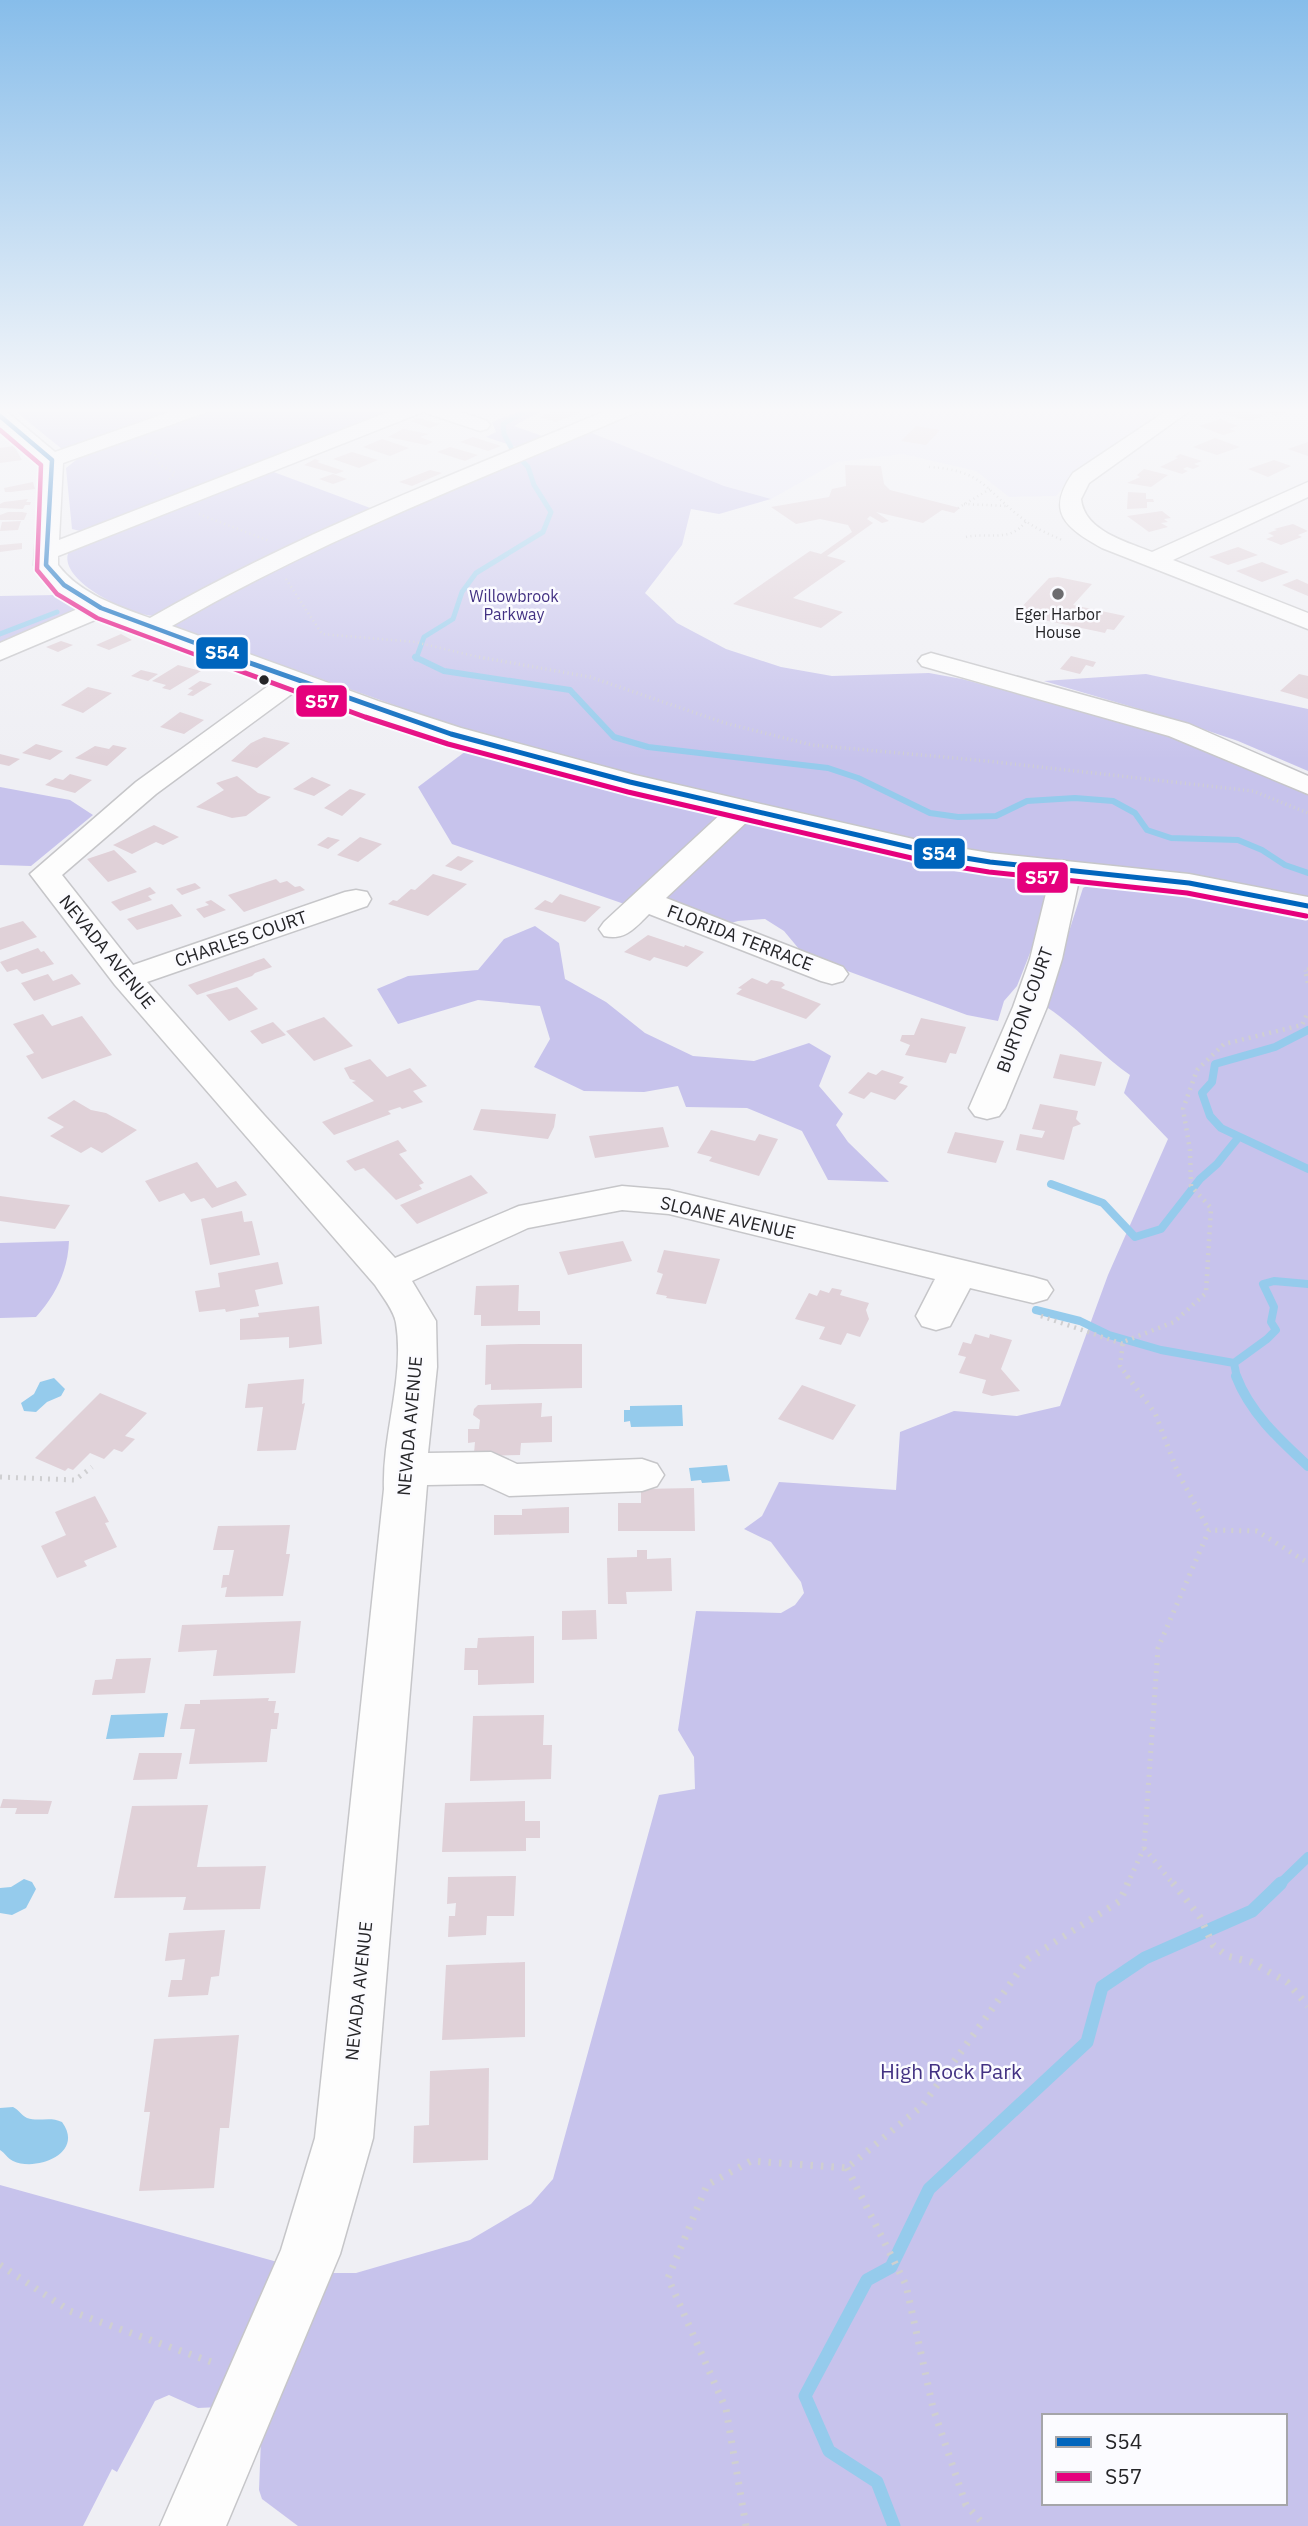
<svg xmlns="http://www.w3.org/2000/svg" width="1308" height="2526" font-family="'IBM Plex Sans',sans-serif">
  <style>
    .green { fill: #e6e5f7 }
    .forest { fill: #c7c3ec; fill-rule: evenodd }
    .water { fill: #95cbec }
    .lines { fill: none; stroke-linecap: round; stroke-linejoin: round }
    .stream-far4 { stroke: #95cbec; stroke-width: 5 }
    .stream-far3 { stroke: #95cbec; stroke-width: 6 }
    .stream-far2 { stroke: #95cbec; stroke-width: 8 }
    .stream-far1 { stroke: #95cbec; stroke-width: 10 }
    .stream { stroke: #95cbec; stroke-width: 13 }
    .building { fill: #e0d1d8 }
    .minor-casing { stroke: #c6c6c9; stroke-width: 3 }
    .path-far4 { stroke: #cfcfd1; stroke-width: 2.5; stroke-dasharray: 1 3.5; stroke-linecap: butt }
    .path-far3 { stroke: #cfcfd1; stroke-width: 3.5; stroke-dasharray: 1 3.5; stroke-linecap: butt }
    .path-far2 { stroke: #cfcfd1; stroke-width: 4.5; stroke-dasharray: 2 5; stroke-linecap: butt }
    .path-far1 { stroke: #cfcfd1; stroke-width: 5; stroke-dasharray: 2 6; stroke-linecap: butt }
    .path { stroke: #cfcfd1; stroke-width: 7; stroke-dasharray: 2.5 8; stroke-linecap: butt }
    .minor { fill: #fdfdfd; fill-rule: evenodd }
    .bus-1-far1-casing { stroke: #fbfbff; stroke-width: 8 }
    .bus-1-casing { stroke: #fbfbff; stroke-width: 9 }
    .bus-2-far1-casing { stroke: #fbfbff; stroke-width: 8 }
    .bus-2-casing { stroke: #fbfbff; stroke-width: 9 }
    .bus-1-far1 { stroke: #0065bd; stroke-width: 4.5 }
    .bus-1 { stroke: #0065bd; stroke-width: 5 }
    .bus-2-far1 { stroke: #e5007d; stroke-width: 4.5 }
    .bus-2 { stroke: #e5007d; stroke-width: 5 }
    .poi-dot { fill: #6c6c6f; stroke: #fbfbff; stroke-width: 2.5 }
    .bus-dot { fill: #252528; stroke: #fbfbff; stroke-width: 2.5 }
    .labels { text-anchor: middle; stroke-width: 5; stroke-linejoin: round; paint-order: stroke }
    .far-park-label { font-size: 16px; fill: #433283; stroke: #fbfbff }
    .far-poi-label { font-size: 16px; fill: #252528; stroke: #fbfbff }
    .street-label { font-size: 18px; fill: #252528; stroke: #fbfbff }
    .near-park-label { font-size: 21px; fill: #433283; stroke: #fbfbff }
    .line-badge { stroke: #fbfbff; stroke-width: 2.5 }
    .badge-label { font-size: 19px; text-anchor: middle; font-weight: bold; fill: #fff }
  </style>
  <rect width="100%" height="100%" fill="#efeff4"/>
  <path class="green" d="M642,407H1172L1065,485L1056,496L1009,497L976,471L903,454L837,462L771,499L724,486L587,431Z"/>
  <path class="forest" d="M10,407H194L67,451L62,449Z
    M214,407H404L84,532L72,529L66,468L80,457Z
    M529,407H548L514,426L545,437L519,448L486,437L496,432L492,422Z
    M587,431L724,486L771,499L719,514L691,509L682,545L645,593L677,623L726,649L781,667L832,676L929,673L962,679L1122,721L1175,738L1308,792V897L1204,876L941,847L637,775L445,723L174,627V623L268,568Z
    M271,471L381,512L154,616C131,616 55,580 69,551Z
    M56,595L82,608L0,648V596Z
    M1146,674L1308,709V771L1238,741L1173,719L1044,681Z
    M470,748L724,812L630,906L452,844L418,787Z
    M0,787L70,800L93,815L31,866L0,865Z
    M752,820L957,867L1032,876L1051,889V900L1017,986L1004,1001L998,1021L967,1015L804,955L784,931L765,919L738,921L717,927L685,914L663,896L745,822Z
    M1104,881L1204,892L1308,913V2526H298L262,2499L259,2490L261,2439L329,2273H356L470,2240L531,2204L553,2179L659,1795L695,1789L694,1757L678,1730L696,1611L781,1613L795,1605L804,1593L801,1582L771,1542L744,1529L762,1516L779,1482L896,1490L900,1432L954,1411L1017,1416L1060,1406L1108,1275L1168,1139L1124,1093L1130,1075C1100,1054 1076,1026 1045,1006L1083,888L1092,883ZM1044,2416H1285V2503H1044Z
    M535,926L559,943L565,979L606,1002L645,1033L693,1056L754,1061L809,1043L831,1056L819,1086L843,1114L836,1125L848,1142L889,1182L828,1180L802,1131L747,1108L686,1107L678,1086L644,1092L584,1091L534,1067L550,1039L540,1006L478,1000L398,1024L377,989L408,976L478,970L504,939Z
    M69,1241C68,1270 56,1295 36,1317L0,1318V1243Z
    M0,2185L281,2263L219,2407L198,2408L169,2395L155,2401L117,2472L112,2469L83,2526H0Z"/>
  <path class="water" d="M54,1378L65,1389L61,1396L47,1402L36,1412L24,1411L21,1403L34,1394L40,1382Z
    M682,1405L683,1426L631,1427L630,1421L624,1422V1410H630V1406Z
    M727,1465L730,1481L702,1483L701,1480L691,1481L689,1468Z
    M168,1713L164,1737L106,1739L111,1715Z
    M24,1879L32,1882L36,1889L26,1908L12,1915L0,1913V1888L11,1887Z
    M13,2107C19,2110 21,2115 27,2118C39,2122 50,2116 62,2122C85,2153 37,2172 13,2161C7,2158 5,2153 0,2150V2108Z"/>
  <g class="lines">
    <path class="stream-far4" d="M0,634L57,612
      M416,659L424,637L453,619L462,592L476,573L543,532L551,512L534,485L528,467L513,451L504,434L503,424L533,407"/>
    <path class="stream-far3" d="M415,657L444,671L570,690L614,737L648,747L828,768L858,778L930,813L958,817L996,816L1027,801L1075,798L1113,801L1135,813L1147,830L1171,838L1238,840L1262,850L1285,865L1308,873"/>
    <path class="stream-far2" d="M1308,1030L1275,1047L1215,1064L1212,1082L1202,1093L1210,1116L1221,1128L1308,1169
      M1051,1184L1103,1203L1135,1237L1161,1229L1200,1179L1217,1164L1238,1138
      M1036,1310L1080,1321L1109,1335L1161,1350L1234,1363
      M1237,1378L1234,1363L1267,1339L1276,1330L1271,1322L1274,1307L1263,1284L1274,1281L1308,1284"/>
    <path class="stream-far1" d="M1236,1376C1250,1413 1280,1440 1308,1466
      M1279,1885L1308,1857"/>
    <path class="stream" d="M894,2526L877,2482L829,2451L805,2396L867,2280L891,2267L929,2189L1087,2042L1102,1987L1145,1958L1252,1911L1281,1883"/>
  </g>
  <path class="building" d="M564,407L589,409L556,422L539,417Z
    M1231,407L1245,410L1264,416L1249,421L1216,412Z
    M1250,407H1275L1288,412L1276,416Z
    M419,418L440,424L430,428L410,421Z
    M1220,419L1238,426L1229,429L1236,431L1223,435L1199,426Z
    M916,426L940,430L926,445L901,441Z
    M403,429L429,434L420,437L433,442L426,445L388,437Z
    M473,437L501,446L488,451L460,442Z
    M1215,438L1240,447L1217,455L1193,447Z
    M382,439L409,448L390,456L363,447Z
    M1308,442V456L1288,449Z
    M14,446L22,460L0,463V448Z
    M450,447L478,455L465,461L437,452Z
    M352,452L378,460L359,468L333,459Z
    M1180,454L1202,461L1194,464L1200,466L1193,469L1187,467L1183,469L1188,471L1182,474L1160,467L1178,458L1175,457Z
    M315,459L320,461L317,462L344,471L336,474L304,465Z
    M1274,460L1291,466L1268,477L1248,469Z
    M845,465L881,466L884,484L890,490L960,508L954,513L942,510L923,523L876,512L889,521L882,523L870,516L867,519L873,523L827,556L846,561L793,598L843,612L821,628L733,604L810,551L821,554L852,532L848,525L820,519L796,524L771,507L829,497L832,489L846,486Z
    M1144,469L1168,475L1151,487L1127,483L1140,477L1137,475Z
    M430,470L442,473L412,486L399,482Z
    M333,474L347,479L333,484L319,479Z
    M33,482L35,489L11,492H5L4,488Z
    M1128,492L1146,493V499H1153L1154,502H1147V508L1127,509Z
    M28,499L26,502H31L30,505H25L23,509L0,508V504L4,502Z
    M1162,511L1171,518L1164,519L1168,522L1161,523L1168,527L1149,532L1127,516Z
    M8,512H22L27,513L24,520H0V515Z
    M21,521L18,530L0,531L2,522Z
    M1293,524L1308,531L1298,535L1302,537L1281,545L1266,539L1274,536L1268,533L1277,530L1274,529Z
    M22,543V549L0,552V545Z
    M1238,547L1258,555L1228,565L1209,557Z
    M1262,562L1277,568L1289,572L1262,582L1236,571Z
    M1058,577L1092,584L1073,605L1125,616L1114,630L1107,629L1105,633L1015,614L1049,578Z
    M1297,579L1308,584V596L1282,585Z
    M121,634L132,640L109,650L96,645Z
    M61,641L73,645L58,652L46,647Z
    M1071,656L1096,662L1093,667L1086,665L1080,674L1060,669Z
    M178,665L201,671L170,690L162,688L166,685L152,681Z
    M141,670L158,674L148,681L131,676Z
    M1299,674L1308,676V699L1280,691Z
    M200,681L212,684L193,696L187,695L193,690L188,689Z
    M88,687L112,693L83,713L61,705Z
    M180,712L204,720L184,734L160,727Z
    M264,737L290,743L257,768L231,761L251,743Z
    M36,744L63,751L50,760L22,753Z
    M113,745L127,748L107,766L75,758L95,746L109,749Z
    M0,754L20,759L9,766L0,764Z
    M70,774L92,780L75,793L45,785L55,778L63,780Z
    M237,776L258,793L271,797L246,816L232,818L196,807L224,790L216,783Z
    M312,777L331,785L314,796L293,789Z
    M350,789L366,794L342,816L324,808Z
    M154,825L179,837L163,845L156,842L132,854L113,845Z
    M328,837L340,840L328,849L317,845Z
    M360,837L382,844L358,862L337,855Z
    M114,850L137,872L108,882L87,859Z
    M458,856L474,861L461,871L445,866Z
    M433,874L467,884L428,916L388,904L393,900L397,901L411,889L415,890Z
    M276,879L280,883L287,881L295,887L300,886L305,890L244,912L228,895Z
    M195,883L201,888L182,895L176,889Z
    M150,887L156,893L148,896L152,900L120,911L111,902Z
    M560,894L601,907L585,922L534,909L545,900L552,903Z
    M211,900L226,910L204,918L196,909L209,905L205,902Z
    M172,904L182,916L137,930L127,919Z
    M23,921L37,937L0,950V928Z
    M648,935L684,947L685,945L704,952L687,967L654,957L650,961L624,952Z
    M38,948L41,952L44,951L54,964L22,974L17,969L7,972L0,962Z
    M264,958L272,967L255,973L252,976L197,995L188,985Z
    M48,974L53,981L72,974L81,984L34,1001L21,983Z
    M752,978L767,984L771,980L782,982L785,985L781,988L821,1004L806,1019L736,994L742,989L738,988Z
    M237,987L258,1009L229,1021L206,995Z
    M43,1014L52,1026L82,1016L112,1055L42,1079L26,1056L34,1053L13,1024Z
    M324,1017L353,1046L314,1061L286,1031Z
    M921,1018L966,1027L956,1054L950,1053L946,1063L905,1055L910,1045L900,1041L902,1035H914Z
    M273,1022L286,1035L262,1044L250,1031Z
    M1060,1054L1102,1062L1095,1086L1053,1078Z
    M370,1059L387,1077L410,1068L427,1086L413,1091L423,1102L402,1109L400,1107L388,1111L391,1114L334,1135L322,1122L374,1101L352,1082L356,1081L350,1079L344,1068Z
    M882,1070L904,1077L899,1083L908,1086L895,1100L871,1092L864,1099L848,1093L868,1072L876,1075Z
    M74,1100L91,1110L106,1113L137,1130L102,1153L91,1147L81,1153L50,1136L64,1127L47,1118Z
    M1040,1104L1078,1111L1076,1119L1081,1124L1073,1127L1064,1160L1016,1150L1020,1134L1042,1138L1045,1131L1032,1129Z
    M481,1109L556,1114L554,1127L548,1139L473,1130Z
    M663,1127L669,1147L595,1158L589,1136Z
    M711,1130L755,1141L759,1134L778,1139L759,1176L709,1161L712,1157L697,1153Z
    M955,1132L1004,1141L996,1163L947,1153Z
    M398,1140L407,1151L399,1154L424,1183L419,1185L422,1189L396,1200L364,1168L355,1171L346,1161Z
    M197,1162L217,1188L236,1181L247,1195L212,1208L204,1198L191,1202L184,1193L159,1202L145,1181Z
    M471,1175L488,1193L417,1224L400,1205Z
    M0,1196L36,1201L70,1205L55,1229L0,1221Z
    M242,1211L244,1222L252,1221L260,1255L210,1265L201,1219Z
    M623,1241L632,1261L568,1275L559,1252Z
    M664,1250L720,1259L706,1304L666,1298L667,1296L656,1294L663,1274L657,1272Z
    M278,1262L283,1284L255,1290L259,1306L226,1312L225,1309L199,1312L195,1291L220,1287L218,1273Z
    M519,1285L518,1311H540V1325L481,1326V1315H474L476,1286Z
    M832,1288L842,1290L840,1295L869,1303L866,1310L869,1319L860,1337L847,1333L841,1345L819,1339L825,1327L795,1319L809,1293L817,1296L820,1290L829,1293Z
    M319,1306L322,1344L289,1348V1337L240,1340V1319L259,1317L258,1313Z
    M975,1334L989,1338L990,1334L1012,1340L1001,1369L1020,1391L992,1396L982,1393L986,1380L959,1373L966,1357L958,1355L963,1342L971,1344Z
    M520,1344H582V1388L491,1390V1384L485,1385L486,1345Z
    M304,1379L302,1404L305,1403L296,1450L257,1451L263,1407L245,1408L248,1384Z
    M802,1385L856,1405L833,1440L778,1419Z
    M100,1393L147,1413L125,1436L135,1439L122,1452L114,1449L104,1459L90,1453L73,1470L68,1468L65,1471L35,1458Z
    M542,1403L541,1417L552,1416V1442L521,1443L520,1455L478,1456L474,1453L475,1442L468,1443V1429H479L480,1420L473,1415L474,1409L478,1405Z
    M694,1488L695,1531H618V1503H641V1489Z
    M95,1496L109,1522L105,1523L117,1547L84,1561L87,1566L57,1578L41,1546L66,1535L55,1512Z
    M569,1507V1533L494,1535V1515H522V1509Z
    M290,1525L286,1554H290L283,1596L225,1597L227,1587L221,1588L223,1575H229L234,1550H213L218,1526Z
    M637,1550H647V1559L671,1558L672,1591L626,1592L627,1604H608L607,1558L637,1557Z
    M596,1610L597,1639L562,1640V1611Z
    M301,1621L295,1673L213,1676L217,1650L178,1652L182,1625Z
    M534,1636V1683L478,1685V1670H464L465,1648H477L478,1638Z
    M151,1658L145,1693L92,1695L95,1680L112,1679L116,1659Z
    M269,1698L268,1701H276L274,1713H279L277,1729H271L267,1762L189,1764L195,1729H180L185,1704H200V1700Z
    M544,1715L543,1745H552L551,1779L470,1781L473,1716Z
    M139,1753H182L177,1779L133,1780Z
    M3,1799L52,1801L48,1814H15L17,1808H0Z
    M525,1801V1821H540V1838H526V1851L442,1852L445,1803Z
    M208,1805L197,1867L266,1866L260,1909L183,1910L186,1897L114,1898L132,1806Z
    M516,1876L514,1916H487L486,1935L448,1937L449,1916H455L456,1903L447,1904L448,1877Z
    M225,1930L219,1976L211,1977L208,1995L168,1997L171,1980H182L185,1959L165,1961L169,1933Z
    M525,1962V2037L442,2040L446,1965Z
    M239,2035L229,2128H220L214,2188L139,2191L150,2112H144L154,2039Z
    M489,2068L488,2160L413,2163L414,2126L429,2125L430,2071Z"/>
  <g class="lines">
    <defs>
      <path id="minor" d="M184,407H213L210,411L63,463L59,540L401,407H446L487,421L490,425L487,429L480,431L423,412L58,556V565C80,594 117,606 150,618C299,532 458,473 615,407H642L639,411C482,479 321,539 172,626L378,701L461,728L635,775L935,844L990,853L1189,874L1308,897V915L1189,892L1079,880L1062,959L1047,1007L1005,1108L999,1116L987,1119L975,1116L969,1108L1013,1007L1030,959L1050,877L935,862L750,819L666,898L843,967L848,974L843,981L832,984L821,981L649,914C635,928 625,941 604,936L599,929L604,922L723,812C579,779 436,741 297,690L156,794L62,875L133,965L345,892L356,890L367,892L371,899L367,906L147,982L264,1115L395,1258L519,1206L622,1186L669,1190L1033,1277L1047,1281L1053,1290L1047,1299L1033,1303L970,1288L950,1326L936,1330L922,1326L916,1316L935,1279L669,1214L622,1210L528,1228L412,1281L436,1321L437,1367L428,1453L491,1452L517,1464L642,1459L657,1464L664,1475L657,1486L642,1491L509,1496L483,1484L427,1485L373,2138L340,2254L226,2526H160L281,2250L315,2138L384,1489C382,1434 405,1378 396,1323C394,1310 382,1296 375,1285L115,985L30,874L136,782L275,681L102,617L0,660V643L82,607L55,590L34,565L41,462L0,427V410L7,412L55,452Z
        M1172,407H1195L1089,483L1081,499C1084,531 1127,542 1152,552L1308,482V497L1173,560L1308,613V629L1102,548C1066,528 1045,512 1073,473Z
        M931,653L1189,724L1308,776V794L1169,736L922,666L918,661L922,656Z"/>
    </defs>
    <use href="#minor" class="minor-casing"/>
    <path class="path-far4" d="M142,450L155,455L160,465L175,473L167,482
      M929,467C983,470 985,490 1023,519C1034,528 1049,534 1062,540
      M964,504L1007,506
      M958,508L990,489
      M199,514L269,541
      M966,537C988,532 1011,543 1026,521
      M286,579L322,634L415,642L487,659"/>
    <path class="path-far3" d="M479,657L590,677L725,723L812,745L987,761L1253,791L1308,813
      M1306,976L1305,969H1308"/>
    <path class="path-far2" d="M1306,974L1308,984
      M1041,1316L1123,1344
      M1129,1378L1120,1366L1123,1342L1174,1322L1206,1293L1211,1208L1191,1186L1190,1150L1183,1109L1197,1070L1224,1044L1302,1025L1308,1012"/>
    <path class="path-far1" d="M1127,1376L1155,1413L1178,1473L1209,1530
      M0,1477L75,1480L92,1467
      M1144,1848L1174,1885
      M1127,1885L1144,1848L1158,1648L1209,1530L1257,1531L1308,1563"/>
    <path class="path" d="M1173,1883L1200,1917L1213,1945L1227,1956L1251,1962L1287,1982L1308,2006
      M847,2168L906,2285L933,2408L966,2505L985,2526
      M0,2265L70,2311L217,2364
      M746,2526L726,2409L668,2278L707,2185L751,2161L847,2168L922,2106L1028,1959L1120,1901L1128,1883"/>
    <use href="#minor" class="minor"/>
    <defs>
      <path id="bus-1-far1" d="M0,416L52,460L46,565L64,585L101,608L238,659"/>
      <path id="bus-1" d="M233,657L451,734L630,782L935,853L990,862L1189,883L1308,906"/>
      <path id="bus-2-far1" d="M0,430L41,465L37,570L57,594L97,618L207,659"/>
      <path id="bus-2" d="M202,657L365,717L448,744L628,792L933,863L989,872L1187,893L1306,916"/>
    </defs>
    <use href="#bus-1-far1" class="bus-1-far1-casing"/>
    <use href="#bus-1" class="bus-1-casing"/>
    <use href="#bus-2-far1" class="bus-2-far1-casing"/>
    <use href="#bus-2" class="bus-2-casing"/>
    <use href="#bus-1-far1" class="bus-1-far1"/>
    <use href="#bus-1" class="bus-1"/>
    <use href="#bus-2-far1" class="bus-2-far1"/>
    <use href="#bus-2" class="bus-2"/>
  </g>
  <linearGradient id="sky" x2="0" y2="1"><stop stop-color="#87bdea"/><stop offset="0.54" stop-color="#f8f8fa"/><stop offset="1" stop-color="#f8f8fa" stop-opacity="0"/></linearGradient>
  <rect width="1308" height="760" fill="url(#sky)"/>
  <circle class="poi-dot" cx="1058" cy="594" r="7"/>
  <circle class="bus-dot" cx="264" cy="680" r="6"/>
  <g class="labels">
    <g class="far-park-label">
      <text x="514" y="602">Willowbrook<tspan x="514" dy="18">Parkway</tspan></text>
    </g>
    <g class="far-poi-label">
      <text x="1058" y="620">Eger Harbor<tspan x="1058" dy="18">House</tspan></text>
    </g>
    <g class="street-label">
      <text transform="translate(740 938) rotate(21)" y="6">FLORIDA TERRACE</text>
      <text transform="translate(241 939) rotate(-19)" y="6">CHARLES COURT</text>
      <text transform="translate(107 952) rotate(51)" y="6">NEVADA AVENUE</text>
      <text transform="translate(1025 1010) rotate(-70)" y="6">BURTON COURT</text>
      <text transform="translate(728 1218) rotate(13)" y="6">SLOANE AVENUE</text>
      <text transform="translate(410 1426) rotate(-85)" y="6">NEVADA AVENUE</text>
      <text transform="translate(359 1991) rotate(-84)" y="6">NEVADA AVENUE</text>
    </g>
    <g class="near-park-label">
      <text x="951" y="2079">High Rock Park</text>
    </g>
  </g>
  <g class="line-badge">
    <rect x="195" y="636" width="54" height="34" rx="7" fill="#0065bd"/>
    <rect x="295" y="684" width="53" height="34" rx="7" fill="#e5007d"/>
    <rect x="913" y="837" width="53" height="33" rx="7" fill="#0065bd"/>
    <rect x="1016" y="861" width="53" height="33" rx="7" fill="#e5007d"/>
  </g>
  <g class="badge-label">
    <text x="222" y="659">S54</text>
    <text x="322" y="708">S57</text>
    <text x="939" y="860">S54</text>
    <text x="1042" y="884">S57</text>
  </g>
  <rect x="1042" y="2414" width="245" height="91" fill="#fbfbff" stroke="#a5a5a9" stroke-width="2"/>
  <rect x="1056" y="2437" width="35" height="10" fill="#0065bd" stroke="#a5a5a9" stroke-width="2"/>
  <text x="1105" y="2449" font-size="21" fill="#252528">S54</text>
  <rect x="1056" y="2472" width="35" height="10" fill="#e5007d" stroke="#a5a5a9" stroke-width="2"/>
  <text x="1105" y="2484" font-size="21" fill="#252528">S57</text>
</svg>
